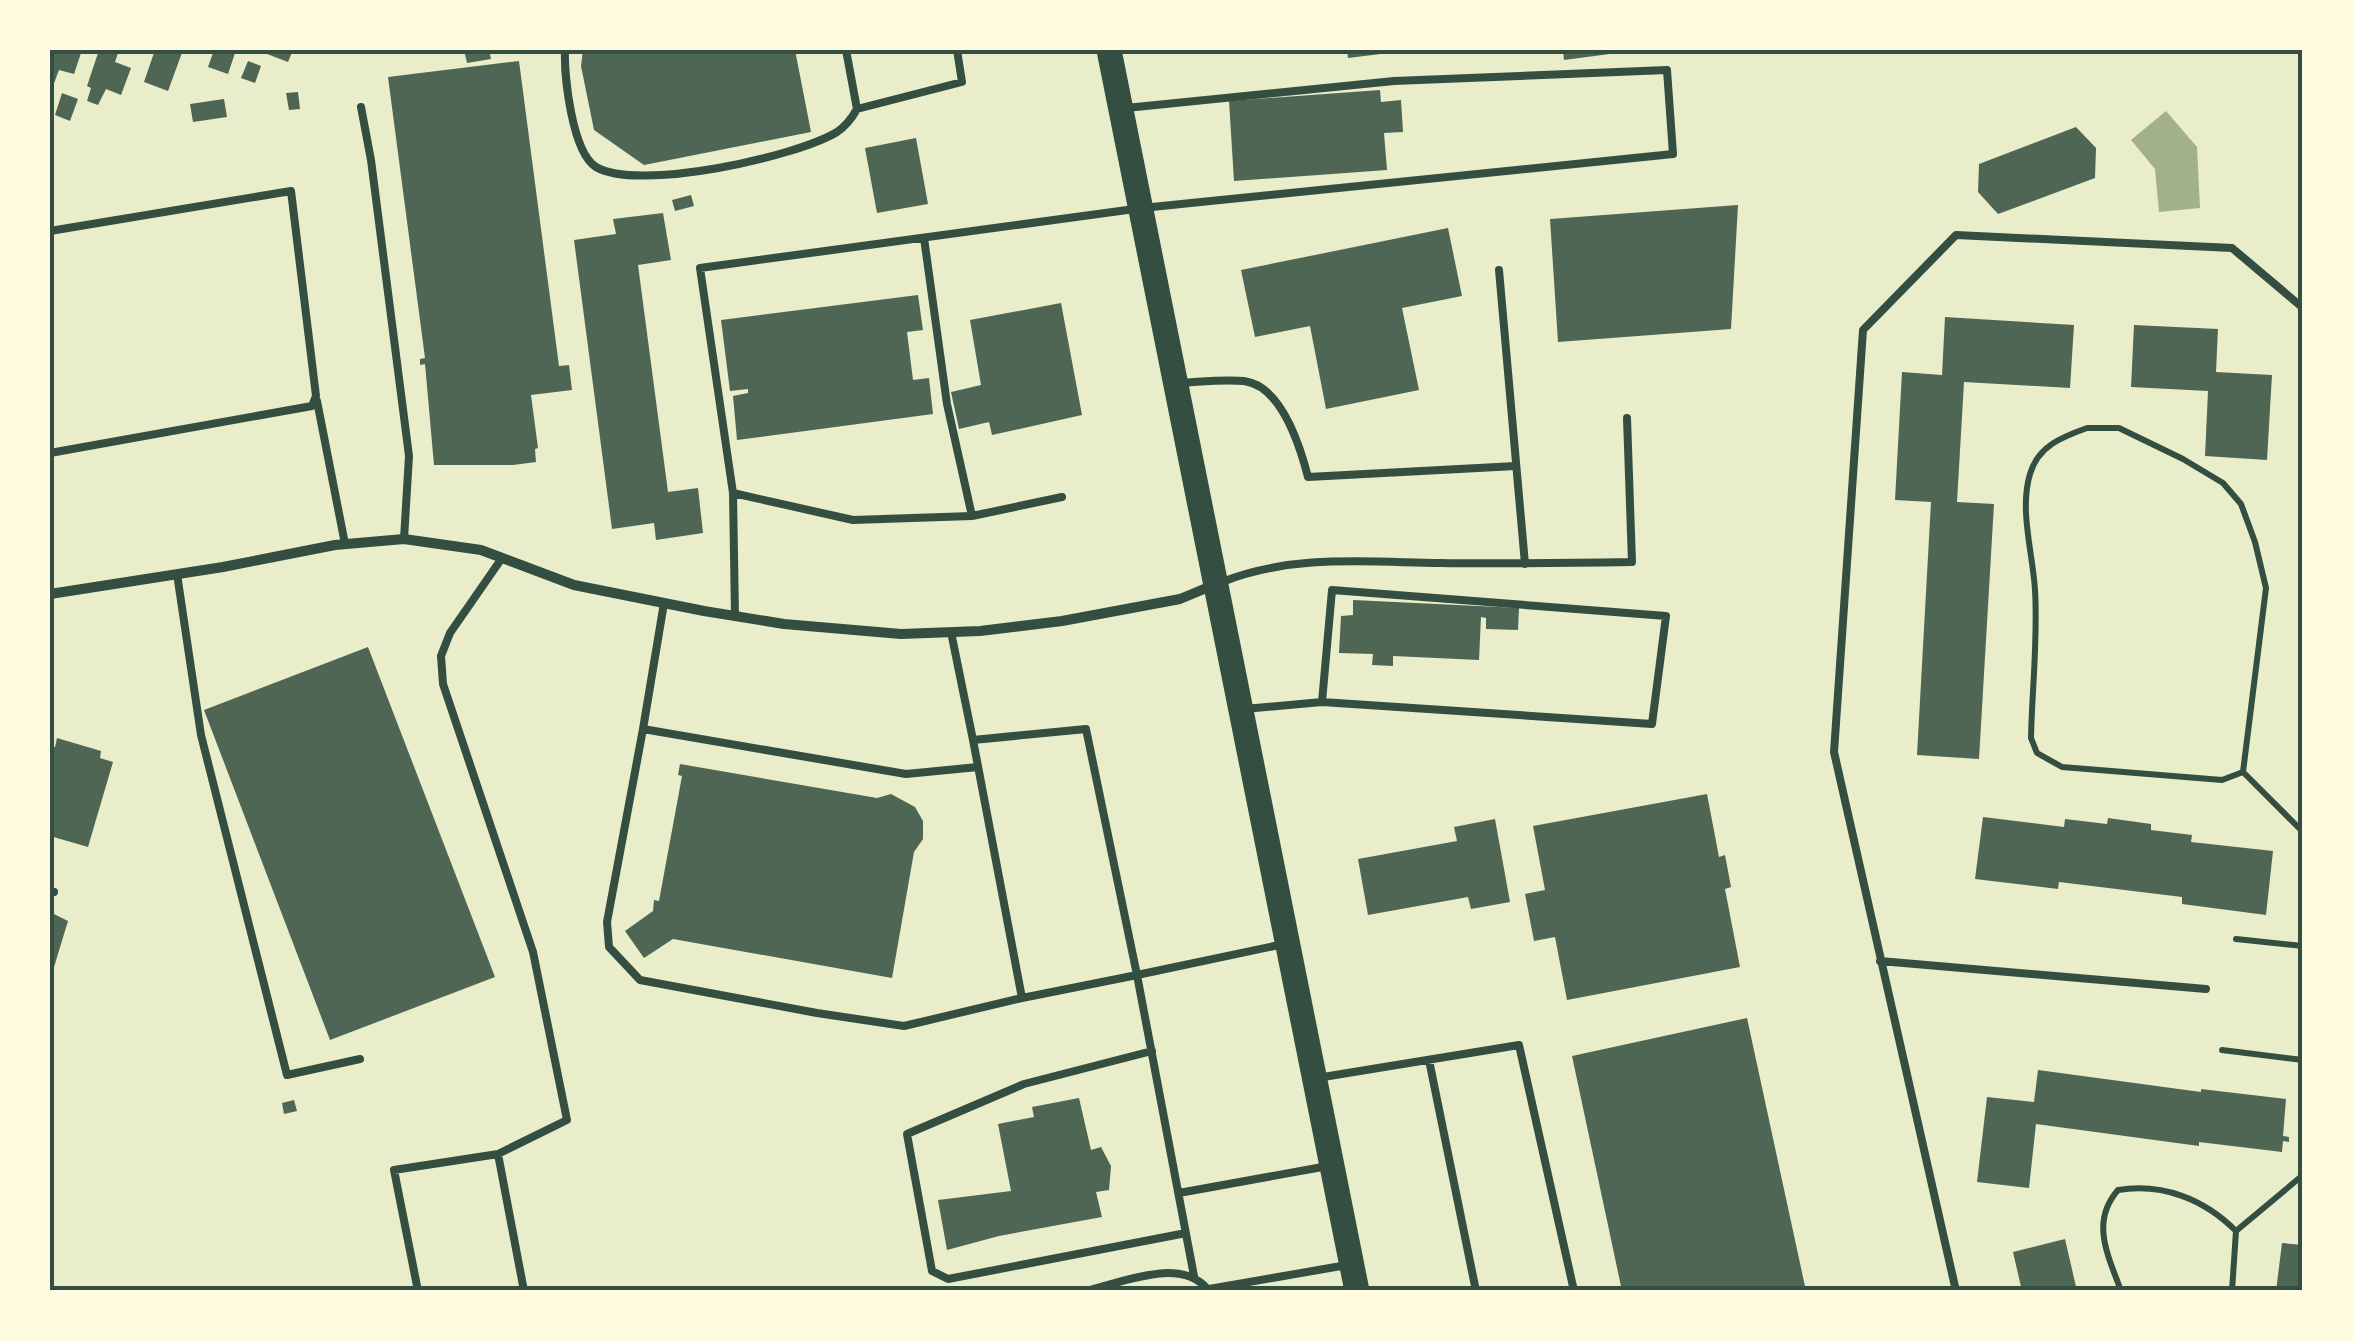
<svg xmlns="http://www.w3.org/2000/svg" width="2353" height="1341" font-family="'Source Serif 4',serif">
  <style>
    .water { fill: #a3b18a }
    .building { fill: #4f6655 }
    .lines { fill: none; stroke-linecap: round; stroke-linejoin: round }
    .path { stroke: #344e41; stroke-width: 6 }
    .service { stroke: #344e41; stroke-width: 8 }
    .minor { stroke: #344e41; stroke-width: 10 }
    .primary { stroke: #344e41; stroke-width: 25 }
    .neatline { fill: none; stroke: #344e41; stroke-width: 4 }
  </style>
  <rect width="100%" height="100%" fill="#e9edc9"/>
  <path class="water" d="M2166,111L2197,147L2200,208L2159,212L2155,169L2131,140Z"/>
  <path class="building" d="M50,50H82L74,74L59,70L50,94Z
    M99,50H119L115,62L131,68L121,95L106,89L98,105L87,101L91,88L87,86Z
    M155,50H183L168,91L144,82Z
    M214,50H236L228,74L208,67Z
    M269,50H293L288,62L267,54Z
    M464,50H489L491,59L467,63Z
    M583,50H795L811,132L644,165L594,130L581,66Z
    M1347,50H1396L1397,52L1348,58Z
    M1563,50H1625V52L1564,60Z
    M248,61L261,66L255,83L241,78Z
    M519,61L559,366L569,365L572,390L531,395L538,448L535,449L536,462L513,465H434L425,364L420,365V359L425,358L388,77Z
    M1380,90L1381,102L1401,100L1403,132L1384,133L1387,170L1234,181L1229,101Z
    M298,92L300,109L289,110L286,93Z
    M62,93L78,99L70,121L55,115Z
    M224,99L227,117L193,122L190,104Z
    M2076,127L2096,148L2095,178L1998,214L1978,192L1979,164Z
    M916,138L928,204L877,213L865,148Z
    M691,195L694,206L675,211L672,200Z
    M1738,205L1731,329L1558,342L1550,219Z
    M663,213L671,260L638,265L668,492L698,488L703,533L656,540L654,523L612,529L574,240L616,234L613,219Z
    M1448,228L1462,296L1402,308L1419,390L1326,409L1310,326L1255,337L1241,270Z
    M918,295L923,330L907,332L913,380L929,378L933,414L737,440L733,396L748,393V389L730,391L721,320Z
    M1061,303L1082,415L992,435L989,422L959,429L951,392L981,385L970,320Z
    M1945,317L2074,325L2070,388L1964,382L1957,502L1994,504L1979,759L1917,755L1931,502L1895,500L1902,372L1942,375Z
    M2134,325L2218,329L2216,372L2272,375L2267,460L2205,456L2208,391L2131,387Z
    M1353,600L1519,608L1518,630L1486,629V618L1481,617L1479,660L1393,656V666L1372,665L1373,654L1339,653L1341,616L1353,615Z
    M368,647L495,977L330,1040L204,710Z
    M57,738L101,751L100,758L113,762L88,847L50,836V745L55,747Z
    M680,764L877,798L891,794L915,807L923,821V839L914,852L892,978L673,939L644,958L625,931L653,911L654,900L659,901L682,776L678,775Z
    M1707,794L1719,857L1725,855L1731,887L1725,889L1740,967L1567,1000L1555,937L1534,941L1525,894L1545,890L1533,826Z
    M1983,817L2064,827L2065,819L2107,824L2108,818L2151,824V830L2192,835L2191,842L2273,851L2266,915L2182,904V897L2059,882L2058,889L1975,879Z
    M1495,819L1510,902L1471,909L1468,897L1368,915L1358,859L1457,841L1454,827Z
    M50,912L68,921L51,977H50Z
    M1747,1018L1806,1291H1622L1572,1056Z
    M2038,1070L2201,1092V1089L2286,1099L2283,1136L2289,1137V1142L2283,1141L2282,1152L2199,1142V1146L2036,1124L2029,1188L1977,1182L1987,1097L2034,1102Z
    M1079,1098L1091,1150L1101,1147L1111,1166L1109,1190L1096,1192L1102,1217L999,1236L947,1250L938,1200L1011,1191L998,1124L1034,1117L1032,1107Z
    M294,1100L297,1111L284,1114L282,1103Z
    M2065,1239L2077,1291H2022L2013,1252Z
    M2282,1243L2303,1245V1291H2276Z"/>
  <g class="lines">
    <path class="path" d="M2087,428H2119L2183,459L2223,483L2241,504L2255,542L2266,588L2243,772L2222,780L2062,767L2037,753L2031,738C2032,689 2038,640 2035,590C2033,554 2019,510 2030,474C2038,446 2062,437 2087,428Z
      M2243,772L2303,832
      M2236,939L2303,946
      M2222,1050L2303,1060
      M2236,1231L2303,1175
      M2121,1291C2108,1255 2090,1222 2118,1190C2163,1183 2204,1199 2236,1231L2232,1291"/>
    <path class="service" d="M565,50C564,76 572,152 596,167C638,192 796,157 837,132C846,126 852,118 857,109
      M846,50L857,109L962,82L957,50
      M361,107L371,160L409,456L404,539
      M50,231L291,191L316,396L312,406L50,453
      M924,238L947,404L972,516
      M1499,270L1525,564
      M1179,383C1200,382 1223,379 1244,381C1282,386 1300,446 1308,477L1516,466
      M317,401L345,544
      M733,493L853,520L972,516L1062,497
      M177,574L201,735L287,1075L360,1059
      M1222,582C1292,554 1366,562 1440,563C1504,564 1568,563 1632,562L1627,418
      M735,616L733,493L700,268L1142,208L1673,154L1667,70L1394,81L1126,108
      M951,632L973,740L1086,729L1137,975L1284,944
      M1244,709L1322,702L1652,724L1666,616L1332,590L1322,702
      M643,729L664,603
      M973,740L1022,998L1137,975L1194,1276
      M978,767L906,774L643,729L607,922L609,947L640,980L817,1013L904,1026L1022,998
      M50,891L54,892
      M1880,961L2206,989
      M1152,1051L1024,1084L907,1134L932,1271L948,1279L1186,1233
      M1429,1060L1476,1291
      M1317,1078L1519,1045L1574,1291
      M498,1154L524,1291
      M1179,1193L1328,1166
      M1209,1289L1347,1265
      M418,1291L394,1170L498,1154L567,1120L533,952L443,684L441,656L450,633L502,558
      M1085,1291C1122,1283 1182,1255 1209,1291
      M1956,1291L1834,752L1863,330L1956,235L2232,248L2303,308"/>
    <path class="minor" d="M50,594L223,567L335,545L404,539L481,550L574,585L704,611L784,624L901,634L980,631L1062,621L1180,599L1216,584"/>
    <path class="primary" d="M1109,50L1357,1291"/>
  </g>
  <rect width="2353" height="1341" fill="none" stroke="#fefae0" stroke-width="105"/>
  <rect x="52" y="52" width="2248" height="1236" class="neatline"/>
</svg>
